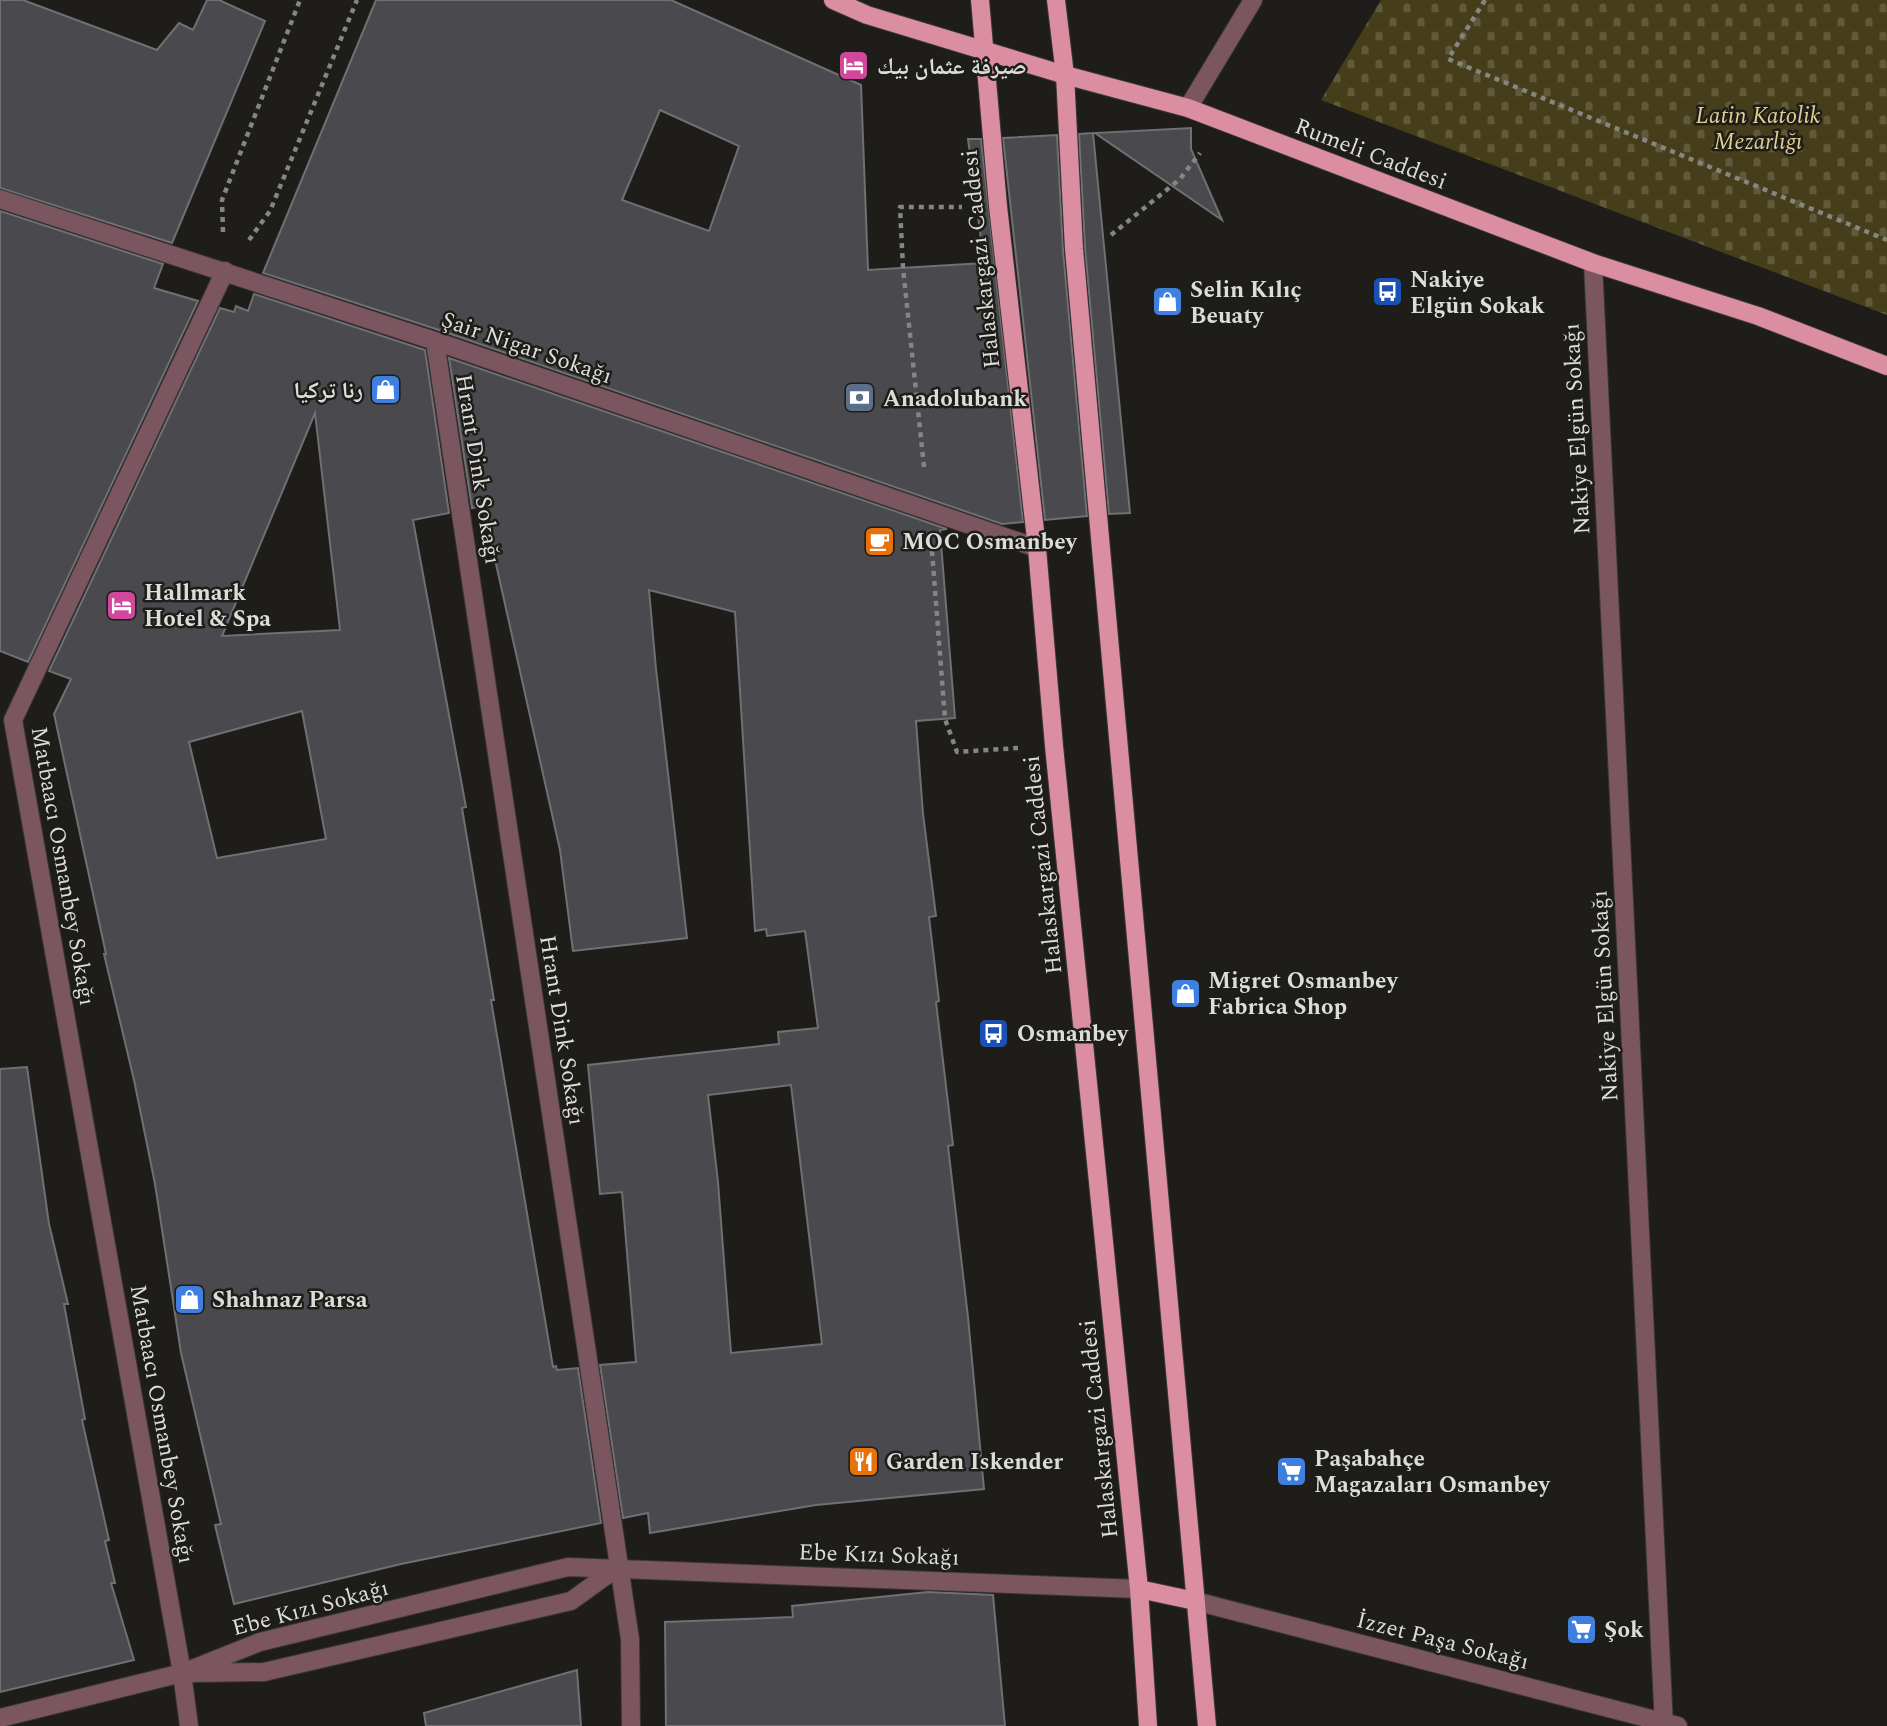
<svg xmlns="http://www.w3.org/2000/svg" width="1887" height="1726" font-family="Spectral,'Noto Naskh Arabic',serif">
  <style>
    .cemetery { fill: url(#cemetery-stones) }
    .building { fill: #4a4a4e; stroke: #6f6f74; stroke-width: 2; fill-rule: evenodd }
    .lines { fill: none; stroke-linecap: round; stroke-linejoin: round }
    .minor-casing { stroke: #393834; stroke-width: 20 }
    .major-casing { stroke: #393834; stroke-width: 20 }
    .path { stroke: #858581; stroke-width: 4.5; stroke-dasharray: 5 5; stroke-linecap: butt }
    .minor { stroke: #7b555f; stroke-width: 18 }
    .major { stroke: #db8da2; stroke-width: 18 }
    .labels { text-anchor: middle; stroke-width: 5; stroke-linejoin: round; paint-order: stroke }
    .poi-label { font-size: 23px; font-weight: bold; fill: #dcdcd9; stroke: #1e1d19; text-anchor: start }
    .park-label { font-size: 23px; font-style: italic; fill: #e0d090; stroke: #1e1d19 }
    .street-label { font-size: 23px; fill: #dcdcd9; stroke: #1e1d19 }
  </style>
  <defs>
    <pattern id="cemetery-stones" width="16" height="16" patternUnits="userSpaceOnUse" patternTransform="scale(1.75)"><rect width="16" height="16" fill="#463e1b"/><path d="M2 7V4a2 2 0 0 1 4 0v3zM10 15v-3a2 2 0 0 1 4 0v3z" fill="#60593c"/></pattern>
  </defs>
  <rect width="100%" height="100%" fill="#1e1d19"/>
  <path class="cemetery" d="M1381,0H1887V315L1321,100Z"/>
  <path class="building" d="M0,0H23L157,50L179,23L193,30L207,0H219L265,21L172,243L0,188Z
    M376,0H671L861,85L868,270L984,263L968,139H981L1023,522L1002,524L439,330L263,273ZM660,110L739,146L709,231L622,200Z
    M1191,128V149L1222,220L1095,133Z
    M1093,133L1130,513L1109,514L1085,248L1079,134Z
    M1057,135L1063,250L1087,516L1045,520L1003,138Z
    M0,211L163,264L154,288L198,301L28,662L0,651Z
    M254,294L425,350L449,513L413,520L466,807L462,808L494,1000H491L553,1367L556,1366L557,1370L578,1368L601,1523L401,1564L234,1604L215,1525L221,1524L181,1353L155,1184L134,1080L104,954H106L54,714L71,679L49,671L220,308L234,312L236,306L248,311ZM315,413L340,630L222,636ZM302,711L326,839L217,858L189,742Z
    M449,358L947,529L940,530L955,718L916,721L923,814L936,916L929,917L939,1001L936,1002L953,1145L948,1146L968,1317L984,1489L816,1505L650,1533L648,1513L623,1518L600,1365L636,1362L622,1192L600,1194L588,1065L779,1044L778,1032L818,1028L805,931L767,936L766,929L755,931L735,612L649,590L656,669L687,938L573,951L560,850L483,506L472,508ZM791,1085L822,1344L731,1353L718,1182L708,1095Z
    M27,1067L49,1224L68,1304H64L85,1419L82,1420L109,1540L105,1541L115,1583H111L134,1660L0,1692V1069Z
    M928,1592L993,1595L1005,1726H666L665,1622L793,1617L792,1606Z
    M577,1670L581,1726H426L424,1713Z"/>
  <g class="lines">
    <defs>
      <path id="minor" d="M1188,108L1253,0
        M0,199L435,341L1037,548
        M1593,263L1664,1726
        M435,341L630,1639L631,1726
        M1195,1601L1678,1726
        M193,1673L264,1672L571,1601L618,1567
        M0,1718L182,1673L260,1642L568,1567L1139,1589
        M189,1726L182,1673L13,720L225,271"/>
      <path id="major" d="M833,0L867,15L1065,75L1188,108L1593,263L1758,316L1887,366
        M980,0L998,206L1037,548L1054,746L1139,1589L1148,1726
        M1056,0L1065,75L1074,249L1207,1726
        M1139,1589L1195,1601"/>
    </defs>
    <use href="#minor" class="minor-casing"/>
    <use href="#major" class="major-casing"/>
    <path class="path" d="M1485,0L1448,59L1887,240
      M223,232L222,200L300,0
      M1111,235L1180,179L1200,153
      M249,240L270,211L357,0
      M924,467L903,268L900,207H962
      M932,551L945,719L957,752L1018,748"/>
    <use href="#minor" class="minor"/>
    <use href="#major" class="major"/>
  </g>
  <defs>
    <symbol id="hotel-square" viewBox="-11 -11 22 22"><rect x="-9" y="-9" width="18" height="18" rx="4" fill="#d1479c" stroke="#1e1d19"/><path d="M-6-4.5h1.5V1H6V5H4.5V3h-9V5H-6ZM-4 0a1.8 1.8 0 1 1 3.6 0ZM.5 0V-2.5h3Q6-2.5 6 0Z" fill="#fff"/></symbol>
    <symbol id="bus-square" viewBox="-11 -11 22 22"><rect x="-9" y="-9" width="18" height="18" rx="4" fill="#1a4fb4" stroke="#1e1d19"/><path d="M-5-6H5V4H4V6H2V4H-2V6H-4V4H-5ZM-3.5-4V0h7V-4ZM-3.5 1.2v1.5H-2V1.2ZM2 1.2v1.5H3.5V1.2Z" fill="#fff"/></symbol>
    <symbol id="shop-square" viewBox="-11 -11 22 22"><rect x="-9" y="-9" width="18" height="18" rx="4" fill="#3f7fe0" stroke="#1e1d19"/><path d="M-5-2.5h2.3a2.7 3.5 0 0 1 5.4 0H5L5.5 6h-11ZM-1.5-2.5h3a1.5 2.3 0 0 0-3 0Z" fill="#fff"/></symbol>
    <symbol id="bank-square" viewBox="-11 -11 22 22"><rect x="-9" y="-9" width="18" height="18" rx="4" fill="#5c6f8a" stroke="#1e1d19"/><path d="M-6-4H6V4H-6ZM0-2.3a2.3 2.3 0 1 0 0 4.6a2.3 2.3 0 1 0 0-4.6Z" fill="#fff"/></symbol>
    <symbol id="cafe-square" viewBox="-11 -11 22 22"><rect x="-9" y="-9" width="18" height="18" rx="4" fill="#e8710a" stroke="#1e1d19"/><path d="M-5.5-4.5H6V0H3Q3 3.5 0 3.5H-2.5Q-5.5 3.5-5.5 0ZM3-3.2v2h1.7v-2ZM-6 4.5H4V6H-6Z" fill="#fff"/></symbol>
    <symbol id="restaurant-square" viewBox="-11 -11 22 22"><rect x="-9" y="-9" width="18" height="18" rx="4" fill="#e8710a" stroke="#1e1d19"/><path d="M-5-6h1v4h1v-4h1v4h1v-4h1v5L-1.5 .5V6h-2V.5L-5-1ZM5-6V6H3V1.5H1.5Q1.5-4 5-6Z" fill="#fff"/></symbol>
    <symbol id="supermarket-square" viewBox="-11 -11 22 22"><rect x="-9" y="-9" width="18" height="18" rx="4" fill="#3f7fe0" stroke="#1e1d19"/><path d="M-6-5.5h2.5l.6 2H6L4.5 2H-2.5L-4.4-4H-6ZM-1.5 3.2a1.3 1.3 0 1 0 .1 0ZM3 3.2a1.3 1.3 0 1 0 .1 0Z" fill="#fff"/></symbol>
  </defs>
  <g fill-rule="evenodd">
    <use href="#hotel-square" x="836" y="48" width="35" height="35"/>
    <use href="#bus-square" x="1370" y="274" width="35" height="35"/>
    <use href="#shop-square" x="1150" y="284" width="35" height="35"/>
    <use href="#shop-square" x="368" y="372" width="35" height="35"/>
    <use href="#bank-square" x="842" y="380" width="35" height="35"/>
    <use href="#cafe-square" x="862" y="524" width="35" height="35"/>
    <use href="#hotel-square" x="104" y="588" width="35" height="35"/>
    <use href="#shop-square" x="1168" y="976" width="35" height="35"/>
    <use href="#bus-square" x="976" y="1016" width="35" height="35"/>
    <use href="#shop-square" x="172" y="1282" width="35" height="35"/>
    <use href="#restaurant-square" x="846" y="1444" width="35" height="35"/>
    <use href="#supermarket-square" x="1274" y="1454" width="35" height="35"/>
    <use href="#supermarket-square" x="1564" y="1612" width="35" height="35"/>
  </g>
  <g class="labels">
    <g class="poi-label">
      <text x="877" y="74">صيرفة عثمان بيك</text>
      <text x="1410" y="287">Nakiye<tspan x="1410" dy="26">Elgün Sokak</tspan></text>
      <text x="1190" y="297">Selin Kılıç<tspan x="1190" dy="26">Beuaty</tspan></text>
      <text x="363" y="398" text-anchor="end">رنا تركيا</text>
      <text x="883" y="406">Anadolubank</text>
      <text x="902" y="549">MOC Osmanbey</text>
      <text x="144" y="600">Hallmark<tspan x="144" dy="26">Hotel &amp; Spa</tspan></text>
      <text x="1208" y="988">Migret Osmanbey<tspan x="1208" dy="26">Fabrica Shop</tspan></text>
      <text x="1017" y="1041">Osmanbey</text>
      <text x="212" y="1307">Shahnaz Parsa</text>
      <text x="1314" y="1466">Paşabahçe<tspan x="1314" dy="26">Magazaları Osmanbey</tspan></text>
      <text x="886" y="1469">Garden Iskender</text>
      <text x="1604" y="1637">Şok</text>
    </g>
    <g class="park-label">
      <text x="1758" y="123">Latin Katolik<tspan x="1758" dy="26">Mezarlığı</tspan></text>
    </g>
    <g class="street-label">
      <text transform="translate(1371 153) rotate(21)" y="8">Rumeli Caddesi</text>
      <text transform="translate(980 259) rotate(-96)" y="8">Halaskargazi Caddesi</text>
      <text transform="translate(527 347) rotate(19)" y="8">Şair Nigar Sokağı</text>
      <text transform="translate(1576 429) rotate(-93)" y="8">Nakiye Elgün Sokağı</text>
      <text transform="translate(479 469) rotate(81)" y="8">Hrant Dink Sokağı</text>
      <text transform="translate(1042 865) rotate(-96)" y="8">Halaskargazi Caddesi</text>
      <text transform="translate(64 866) rotate(80)" y="8">Matbaacı Osmanbey Sokağı</text>
      <text transform="translate(1604 996) rotate(-93)" y="8">Nakiye Elgün Sokağı</text>
      <text transform="translate(563 1030) rotate(81)" y="8">Hrant Dink Sokağı</text>
      <text transform="translate(163 1424) rotate(80)" y="8">Matbaacı Osmanbey Sokağı</text>
      <text transform="translate(1098 1429) rotate(-96)" y="8">Halaskargazi Caddesi</text>
      <text transform="translate(879 1554) rotate(2)" y="8">Ebe Kızı Sokağı</text>
      <text transform="translate(310 1607) rotate(-15)" y="8">Ebe Kızı Sokağı</text>
      <text transform="translate(1443 1640) rotate(14)" y="8">İzzet Paşa Sokağı</text>
    </g>
  </g>
</svg>
